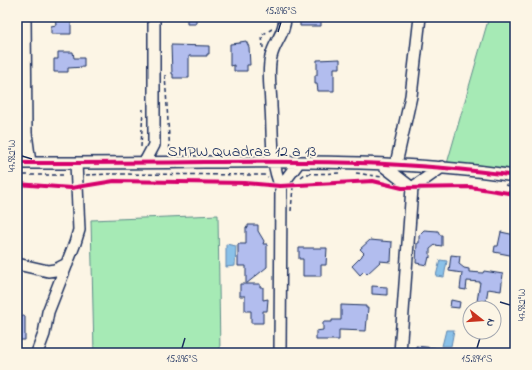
<svg xmlns="http://www.w3.org/2000/svg" width="532" height="370" font-family="'Indie Flower',sans-serif">
  <style>
    .green { fill: #a6eab5; stroke: #608c8a }
    .water { fill: #8ac1e8; stroke: #5e87b1 }
    .building { fill: #b2bdee; stroke: #1b2f5e }
    .lines { fill: none; stroke-linecap: round; stroke-linejoin: round }
    .minor-casing { stroke: #1b2f5e; stroke-width: 14 }
    .path { stroke: #1b2f5e; stroke-width: 1.5; stroke-dasharray: 4 3; stroke-linecap: butt }
    .minor { stroke: #fcf5e5; stroke-width: 11 }
    .cycleway-casing { stroke: #fcf5e5; stroke-width: 6 }
    .cycleway { stroke: #d6006c; stroke-width: 4 }
    .ticks { fill: none; stroke: #1b2f5e; stroke-width: 1.5 }
    .labels { text-anchor: middle; stroke-width: 4; stroke-linejoin: round; paint-order: stroke }
    .street-label { font-size: 16px; fill: #1b2f5e; stroke: #fcf5e5 }
    .neatline { fill: none; stroke: #1b2f5e; stroke-width: 1.5 }
    .ticks-label { font-size: 10px; text-anchor: middle; fill: #1b2f5e }
  </style>
  <rect width="100%" height="100%" fill="#fcf5e5"/>
  <filter id="ink" filterUnits="userSpaceOnUse"><feTurbulence type="fractalNoise" baseFrequency=".025" numOctaves="2"/><feDisplacementMap in="SourceGraphic" scale="8" xChannelSelector="R" yChannelSelector="G"/><feConvolveMatrix kernelMatrix="1 2 1 2 8 2 1 2 1" color-interpolation-filters="sRGB"/></filter>
  <g filter="url(#ink)">
    <path class="green" d="M489,17H515V59L510,75L515,77V180L446,167Z
      M218,215L220,353H94L91,220Z"/>
    <path class="water" d="M226,244L236,246L235,266L226,267Z
      M440,260L447,261L444,277L436,276Z
      M446,330H454L451,346H442Z"/>
    <path class="building" d="M55,17H68V20L71,21V34H51V26L56,25Z
      M187,17H196V24H187Z
      M307,17H321V26H300V18H307Z
      M246,41L249,47L250,65H247V71H234V65L230,66V44L240,43V42Z
      M171,45L209,46V54H207V56H189V78H173V74H172Z
      M58,52H73L74,58H84V67L68,68V72H54V59H58Z
      M340,59V68H334V91H318L317,84H315V75H317V60Z
      M248,225H258V231L264,241L263,244H267V267L246,284V266H238V244H246V227L248,228Z
      M424,230L438,231L440,235H442V246L435,245L430,249V258L429,257L427,265L416,263L417,243H419V235Z
      M501,232L515,235V256L494,252L495,246H498Z
      M370,240L392,242L391,262L379,261L380,262L367,274L364,271L360,275L352,266L362,256V255L364,253L360,249Z
      M299,248H327L326,265H321V276H303V259H299Z
      M451,255L460,256L459,264L464,268L469,269V272L483,273L484,271L503,274L501,291L488,289L485,308H476L480,282L467,281L466,290L460,289L462,273L449,271Z
      M240,284H260V287H263V300L268,299L267,311H263V323H251V311H245V296H240Z
      M372,286L387,287V295L372,294Z
      M451,300L460,302L459,308L450,307Z
      M341,305L366,306V308H368L366,331L339,330V340H316V331L323,330V322H332V320H341Z
      M17,316H25V340H17Z
      M416,346L435,348V353H415Z"/>
    <g class="lines">
      <defs>
        <path id="minor" d="M25,17L26,133L30,163
          M145,162L154,145V17
          M17,163C79,163 142,163 204,162C308,161 412,161 515,176
          M381,164L412,188
          M396,164L411,96L420,17
          M281,186L299,162
          M412,188L442,167
          M17,264L48,271L55,270L67,264
          M37,353L44,334L48,312L75,243L79,230L76,163
          M280,353L281,186C270,164 273,131 271,107C271,91 267,73 271,57C274,42 285,34 285,17
          M400,353L412,188"/>
      </defs>
      <use href="#minor" class="minor-casing"/>
      <path class="path" d="M263,48L262,35L272,29
        M165,75L170,153
        M141,147L143,109
        M356,173L382,177
        M17,175H66
        M86,175L109,174L264,175L268,177
        M301,177L305,174L342,173
        M505,185L515,187
        M291,211L293,187"/>
      <use href="#minor" class="minor"/>
      <defs>
        <path id="cycleway" d="M17,163C79,163 142,163 204,162C308,161 412,161 515,176
          M17,184L71,188L114,181L245,183L280,186L373,181L402,188L470,187L515,194"/>
      </defs>
      <use href="#cycleway" class="cycleway-casing"/>
      <use href="#cycleway" class="cycleway"/>
    </g>
  </g>
  <path class="ticks" d="M278,32L281,22M22,156L32,159M500,302L510,305M182,348L185,338M477,348L480,338"/>
  <g class="labels">
    <g class="street-label">
      <text x="242" y="156">SMPW Quadras 12 a 13</text>
    </g>
  </g>
  <rect width="532" height="370" fill="none" stroke="#fcf5e5" stroke-width="44"/>
  <g transform="translate(482 320) rotate(107)"><circle r="19" fill="#fcf5e5" stroke="#a2a6af"/>
  <path d="M0-3L7 15L0 10L-7 15Z" fill="#c8321e"/>
  <text y="-6" font-size="11" font-weight="bold" text-anchor="middle" fill="#1b2f5e">N</text>
  </g>
  <rect x="22" y="22" width="488" height="326" class="neatline"/>
  <g class="ticks-label">
    <text x="281" y="14">15.896°S</text>
    <text transform="translate(11 156) rotate(-90)" y="4">47.982°W</text>
    <text transform="translate(521 305) rotate(-90)" y="4">47.982°W</text>
    <text x="182" y="362">15.896°S</text>
    <text x="477" y="362">15.894°S</text>
  </g>
</svg>
